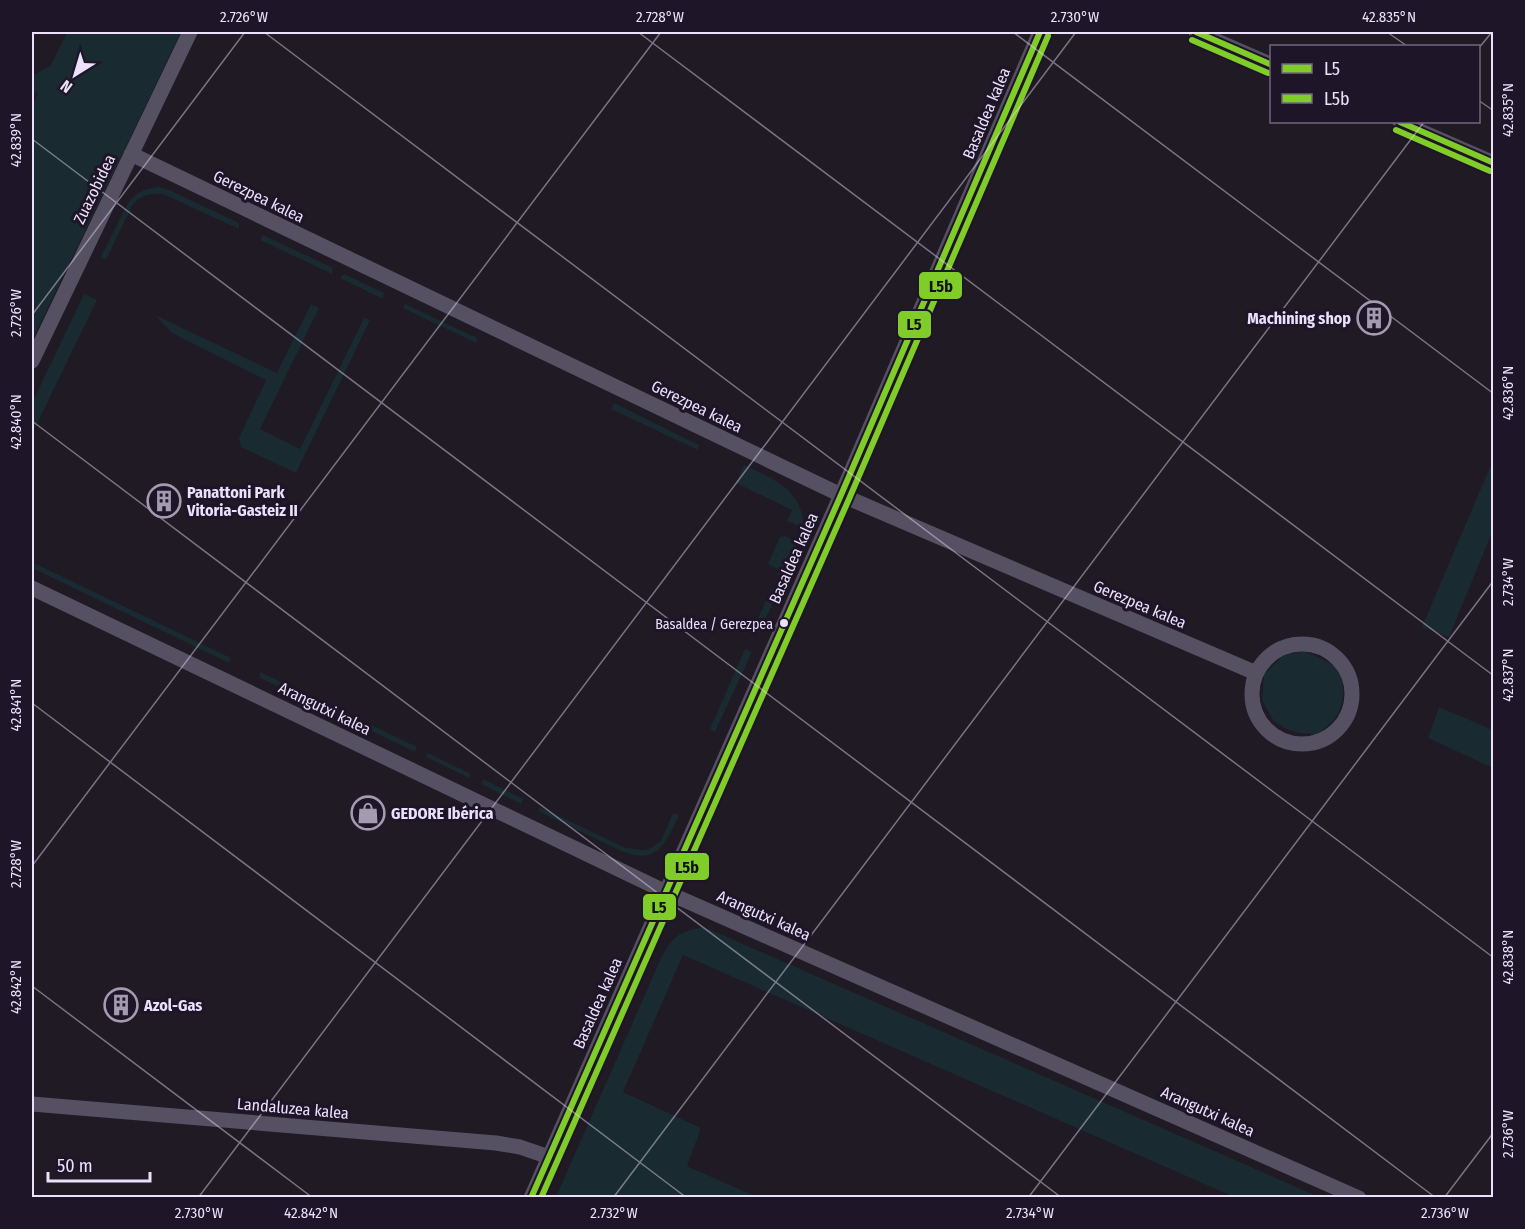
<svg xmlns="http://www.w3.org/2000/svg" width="1525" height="1229" font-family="'Fira Sans Condensed',sans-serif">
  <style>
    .green { fill: #192a31 }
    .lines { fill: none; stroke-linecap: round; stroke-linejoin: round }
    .minor { stroke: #565063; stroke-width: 15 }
    .bus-1-casing { stroke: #1e1529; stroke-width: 10 }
    .bus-2-casing { stroke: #1e1529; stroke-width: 10 }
    .bus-1 { stroke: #80cc28; stroke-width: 6 }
    .bus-2 { stroke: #80cc28; stroke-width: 6 }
    .ticks { fill: none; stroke: #ebe1fb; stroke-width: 1.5; stroke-opacity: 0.45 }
    .bus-dot { fill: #ebe1fb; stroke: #1e1529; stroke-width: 2 }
    .labels { text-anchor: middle; stroke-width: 6; stroke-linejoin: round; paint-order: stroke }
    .bus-label { font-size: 14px; fill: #ebe1fb; stroke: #1e1529; text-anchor: end }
    .street-label { font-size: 16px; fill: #ebe1fb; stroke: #1e1529 }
    .poi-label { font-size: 16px; font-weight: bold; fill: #ebe1fb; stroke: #1e1529; text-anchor: start }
    .line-badge { stroke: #1e1529; stroke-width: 2 }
    .pale-badge-label { font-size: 16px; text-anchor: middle; font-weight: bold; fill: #111 }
    .neatline { fill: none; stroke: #ebe1fb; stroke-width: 2 }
    .ticks-label { font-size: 15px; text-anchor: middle; fill: #ebe1fb }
  </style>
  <rect width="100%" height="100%" fill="#1f1a24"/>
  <path class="green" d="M67,32H181L32,341V107L38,92L32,95V76L51,65Z
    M160,187L169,190L239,223V229L163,194C150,193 140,195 132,206L106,260L101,257L128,203C136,192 147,188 160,187Z
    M263,235L333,268L332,274L260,240Z
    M344,274L384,293L383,299L340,278Z
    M84,294L97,300L32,434V403Z
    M311,304L319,308L260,429L300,449L364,318L370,320L296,473L241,447L239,438L266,380L172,333L155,315L277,373Z
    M405,304L477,338L476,343L403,308Z
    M614,403L699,445L698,450L611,409Z
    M744,465C775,480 802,489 804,528L787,521L792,510L736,483Z
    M1490,467L1493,469V530L1449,637L1422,627Z
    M784,536L799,543L784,578L777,575L779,570L768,564L780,537Z
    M32,562L231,658L229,663L32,568Z
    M771,589L777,593L759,633L753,630Z
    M745,649L752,652L715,732L710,729Z
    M1304,651C1314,656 1330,661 1337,669C1347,682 1344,706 1335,718C1331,724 1323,729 1318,734L1299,733L1284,728L1273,720L1262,700L1264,674L1284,655Z
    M260,672L311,696L306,700L260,678Z
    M332,706L417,747L415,752L330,711Z
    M1439,707L1493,730V768L1428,738Z
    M428,753L471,774L469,778L426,757Z
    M483,779L523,799L521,804L481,784Z
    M540,807L626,848L644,850L651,848L661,841L673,813L679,815C666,843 657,866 621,851L538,811Z
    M700,928L709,929L1319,1197H1234L683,955L623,1092L701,1128L687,1166L757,1197H556L661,958C672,938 677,932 700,928Z"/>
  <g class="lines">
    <path class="minor" d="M1196,32L1272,65
      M1400,122L1494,163
      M131,154L841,495L1256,673
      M32,361L190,32
      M32,588L666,892L1359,1198
      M1252 694a50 50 0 1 1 100 0a50 50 0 1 1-100 0Z
      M32,1104L496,1143L520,1147L549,1157
      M531,1198L841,495L1040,32"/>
    <defs>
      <path id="bus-1" d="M1196,32L1272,65
        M1400,122L1494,163
        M531,1198L841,495L1040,32"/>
      <path id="bus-2" d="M1192,40L1268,73
        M1396,130L1490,171
        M541,1198L849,499L1048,36"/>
    </defs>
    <use href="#bus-1" class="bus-1-casing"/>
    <use href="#bus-2" class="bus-2-casing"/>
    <use href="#bus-1" class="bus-1"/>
    <use href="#bus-2" class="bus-2"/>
  </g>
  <path class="ticks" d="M264,32L1494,958M638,32L1494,676M1013,32L1494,394M1387,32L1407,46M1478,49L1492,32M1478,100L1494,111M32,139L1436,1198M32,315L245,32M32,421L1062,1198M32,703L687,1198M32,866L661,32M32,986L313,1198M198,1198L1076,32M613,1198L1424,122M1028,1198L1494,580M1444,1198L1494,1132"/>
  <defs>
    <symbol id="building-ring" viewBox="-11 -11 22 22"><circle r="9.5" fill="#1e1529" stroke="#a49bb0" stroke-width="1.5"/><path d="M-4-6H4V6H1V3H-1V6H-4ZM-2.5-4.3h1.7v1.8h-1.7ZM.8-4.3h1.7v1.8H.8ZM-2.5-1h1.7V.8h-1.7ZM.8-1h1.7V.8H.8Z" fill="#a49bb0"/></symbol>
    <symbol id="shop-ring" viewBox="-11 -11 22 22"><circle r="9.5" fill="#1e1529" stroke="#a49bb0" stroke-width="1.5"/><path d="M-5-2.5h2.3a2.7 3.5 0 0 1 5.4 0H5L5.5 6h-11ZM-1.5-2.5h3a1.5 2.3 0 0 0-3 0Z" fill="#a49bb0"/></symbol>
  </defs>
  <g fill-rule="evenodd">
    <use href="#building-ring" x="1355" y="299" width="38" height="38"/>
    <use href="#building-ring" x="145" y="482" width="38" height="38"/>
    <use href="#shop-ring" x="349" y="794" width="38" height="38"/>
    <use href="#building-ring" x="102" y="986" width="38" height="38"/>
  </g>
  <circle class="bus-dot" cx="784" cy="623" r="5"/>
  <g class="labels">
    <g class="bus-label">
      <text x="773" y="629">Basaldea / Gerezpea</text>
    </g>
    <g class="street-label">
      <text transform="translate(986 113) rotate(-67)" y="6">Basaldea kalea</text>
      <text transform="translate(94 189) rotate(-64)" y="6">Zuazobidea</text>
      <text transform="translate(259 196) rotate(26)" y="6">Gerezpea kalea</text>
      <text transform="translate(697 406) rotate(26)" y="6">Gerezpea kalea</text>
      <text transform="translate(793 558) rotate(-66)" y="6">Basaldea kalea</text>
      <text transform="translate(1140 604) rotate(23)" y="6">Gerezpea kalea</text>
      <text transform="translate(325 708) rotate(26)" y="6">Arangutxi kalea</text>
      <text transform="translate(764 915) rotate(24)" y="6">Arangutxi kalea</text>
      <text transform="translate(597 1003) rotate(-66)" y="6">Basaldea kalea</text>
      <text transform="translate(293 1108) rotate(5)" y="6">Landaluzea kalea</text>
      <text transform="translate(1208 1111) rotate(24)" y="6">Arangutxi kalea</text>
    </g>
    <g class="poi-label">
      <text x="1351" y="324" text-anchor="end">Machining shop</text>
      <text x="187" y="498">Panattoni Park<tspan x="187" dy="18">Vitoria-Gasteiz II</tspan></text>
      <text x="391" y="819">GEDORE Ibérica</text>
      <text x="144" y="1011">Azol-Gas</text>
    </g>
  </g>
  <g class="line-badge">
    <rect x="918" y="271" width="45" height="29" rx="6" fill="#80cc28"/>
    <rect x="897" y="310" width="35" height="29" rx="6" fill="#80cc28"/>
    <rect x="664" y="852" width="46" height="29" rx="6" fill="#80cc28"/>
    <rect x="642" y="893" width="35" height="28" rx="6" fill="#80cc28"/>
  </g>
  <g class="pale-badge-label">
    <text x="941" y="292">L5b</text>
    <text x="914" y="330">L5</text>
    <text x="687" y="873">L5b</text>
    <text x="659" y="913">L5</text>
  </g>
  <rect width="1525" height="1229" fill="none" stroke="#1e1529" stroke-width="66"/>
  <rect x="1270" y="45" width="210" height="78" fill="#1e1529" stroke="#70677d" stroke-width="1.5"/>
  <rect x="1282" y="64" width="30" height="9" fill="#80cc28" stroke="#70677d" stroke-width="1.5"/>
  <text x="1324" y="75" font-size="18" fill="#ebe1fb">L5</text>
  <rect x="1282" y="94" width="30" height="9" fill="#80cc28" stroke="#70677d" stroke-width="1.5"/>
  <text x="1324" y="105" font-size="18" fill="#ebe1fb">L5b</text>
  <g transform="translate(75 75) rotate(217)" stroke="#1e1529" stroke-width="4.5" paint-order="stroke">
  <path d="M0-4.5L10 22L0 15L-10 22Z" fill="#ebe1fb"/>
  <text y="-9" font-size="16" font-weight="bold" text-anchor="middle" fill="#ebe1fb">N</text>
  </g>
  <path d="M48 1172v9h102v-9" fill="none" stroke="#ebe1fb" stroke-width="3"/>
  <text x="57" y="1172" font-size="18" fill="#ebe1fb" stroke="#1e1529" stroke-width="4.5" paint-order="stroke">50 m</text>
  <rect x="33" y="33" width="1459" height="1163" class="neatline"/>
  <g class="ticks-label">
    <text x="244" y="22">2.726°W</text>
    <text x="660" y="22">2.728°W</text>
    <text x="1075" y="22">2.730°W</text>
    <text x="1389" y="22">42.835°N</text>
    <text transform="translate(1508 110) rotate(-90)" y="5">42.835°N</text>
    <text transform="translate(16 140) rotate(-90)" y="5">42.839°N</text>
    <text transform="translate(16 313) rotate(-90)" y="5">2.726°W</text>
    <text transform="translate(1508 393) rotate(-90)" y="5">42.836°N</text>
    <text transform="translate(16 422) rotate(-90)" y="5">42.840°N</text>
    <text transform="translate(1508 582) rotate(-90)" y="5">2.734°W</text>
    <text transform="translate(1508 675) rotate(-90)" y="5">42.837°N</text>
    <text transform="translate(16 705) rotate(-90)" y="5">42.841°N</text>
    <text transform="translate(16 864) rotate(-90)" y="5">2.728°W</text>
    <text transform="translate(1508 957) rotate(-90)" y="5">42.838°N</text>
    <text transform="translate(16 987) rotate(-90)" y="5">42.842°N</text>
    <text transform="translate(1508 1134) rotate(-90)" y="5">2.736°W</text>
    <text x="199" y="1218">2.730°W</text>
    <text x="311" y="1218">42.842°N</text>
    <text x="614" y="1218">2.732°W</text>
    <text x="1030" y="1218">2.734°W</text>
    <text x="1445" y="1218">2.736°W</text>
  </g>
</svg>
